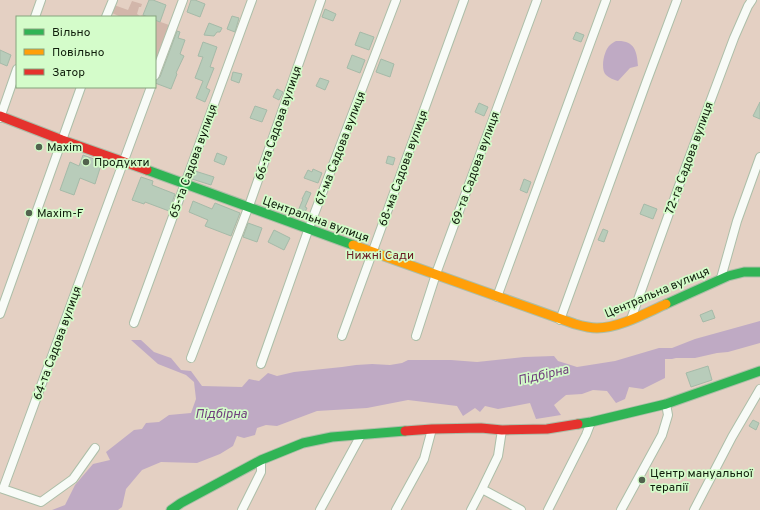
<svg xmlns="http://www.w3.org/2000/svg" width="760" height="510" font-family="Overpass,sans-serif">
  <style>
    .green { fill: #e4d0c3; fill-rule: evenodd }
    .forest { fill: #d2b6aa }
    .water { fill: #bfaac4 }
    .building { fill: #b8ccba; stroke: #a5baa8 }
    .lines { fill: none; stroke-linecap: round; stroke-linejoin: round }
    .street-casing { stroke: #acbea8; stroke-width: 10 }
    .fast-casing { stroke: #acbea8; stroke-width: 11 }
    .slow-casing { stroke: #acbea8; stroke-width: 11 }
    .jam-casing { stroke: #acbea8; stroke-width: 11 }
    .street { stroke: #f8fbf7; stroke-width: 8 }
    .fast { stroke: #30b455; stroke-width: 9 }
    .slow { stroke: #ff9f0a; stroke-width: 9 }
    .jam { stroke: #e5322d; stroke-width: 9 }
    .poi-dot { fill: #52634e; stroke: #d4fcca; stroke-width: 1.5 }
    .labels { text-anchor: middle; stroke-width: 3.5; stroke-linejoin: round; paint-order: stroke }
    .street-label { font-size: 12px; fill: #101e0c; stroke: #d4fcca }
    .poi-label { font-size: 12px; fill: #101e0c; stroke: #d4fcca; text-anchor: start }
    .park-label { font-size: 12px; fill: #6b1b23; stroke: #d4fcca }
    .water-label { font-size: 13px; font-style: italic; fill: #713f7d; stroke: #d4fcca }
  </style>
  <rect width="100%" height="100%" fill="#cde3c8"/>
  <path class="green" d="M0,0H760V510H0ZM17,17H155V87H17Z"/>
  <path class="forest" d="M132,1L142,4L141,7H139L137,14L140,16L143,15L148,17H121L112,13L114,5L128,10Z
    M155,20L169,25L156,65H155Z"/>
  <path class="water" d="M616,41C634,40 637,50 638,66L630,68L618,81C614,80 609,78 606,75C600,69 604,50 610,45C612,43 614,42 616,41Z
    M760,321V343L728,352L717,353L695,358H676L672,359H665V378L643,389L629,387L625,399L616,403L607,391L593,390L582,394L566,395L554,405L561,415L536,419L530,403L498,409L485,406L480,412L475,408L463,416L457,406L408,400L367,408L317,411L277,426L266,425L257,428L255,435L244,438L237,436L233,446L220,454L197,463L161,462L142,470L126,489L122,507L118,510H52L65,505L75,485L93,464L110,460L106,452L134,430L142,429L146,423L159,422L169,415L191,413L196,399L194,382L186,375L158,364L131,340H141L154,352L171,358L181,370L191,371L202,386L242,387L249,379L259,381L268,373L277,376L294,372L342,367L356,365L372,364L390,365L402,363L408,360H451L477,362L524,357L554,356L558,361L577,367L615,361L659,348H672L695,339Z"/>
  <path class="building" d="M149,0H153L166,5L160,22L155,20V17H148L143,15Z
    M191,0H195L205,4L200,17L187,12Z
    M325,9L336,14L333,21L322,17Z
    M232,16L239,18L235,32L227,29Z
    M209,23L222,28L220,32H217L214,36L204,35Z
    M177,31L180,32L178,38L185,40L180,54L184,56L176,73L177,74L171,89L155,83L156,80L160,77Z
    M360,32L374,37L369,50L355,45Z
    M576,32L584,35L581,42L573,39Z
    M203,42L217,47L210,67L214,68L206,88L210,90L205,102L196,98L203,81L195,78L203,57L198,56Z
    M0,50L11,55L7,66L0,63Z
    M352,55L365,60L360,73L347,68Z
    M381,59L394,64L390,77L376,72Z
    M233,72L242,74L239,83L231,80Z
    M320,78L329,81L325,90L316,86Z
    M277,89L283,92L279,100L273,97Z
    M760,102V119L753,116Z
    M479,103L488,107L484,116L475,112Z
    M255,106L267,110L262,122L250,118Z
    M217,153L227,157L224,165L214,161Z
    M83,155L102,162L95,184L80,178L74,195L60,190L70,162L79,166Z
    M388,156L395,158L393,165L386,163Z
    M313,169L322,173L318,183L304,178L308,170L312,172Z
    M195,171L214,177L211,185L192,179Z
    M141,177L153,181L152,185L175,194L169,211L145,202L144,204L132,200Z
    M524,179L531,182L527,193L520,190Z
    M306,191L311,193L305,207L307,208L304,214L298,211L303,199H302Z
    M193,201L212,209L215,203L240,213L231,236L205,226L208,220L189,212Z
    M644,204L657,209L653,219L640,214Z
    M248,223L262,228L257,242L243,237Z
    M603,229L608,231L604,242L598,240Z
    M274,230L290,238L284,250L268,242Z
    M712,310L715,318L703,322L700,315Z
    M708,366L712,380L691,387L686,373Z
    M753,420L759,423L756,430L749,426Z"/>
  <g class="lines">
    <defs>
      <path id="street" d="M35,17L41,0
        M106,17L113,0
        M155,75L183,0
        M0,118L17,69
        M721,278L737,221L760,157
        M497,297L606,0
        M0,314L81,87
        M631,319L685,169L734,38L748,6L752,0
        M560,320L646,83L677,0
        M134,323L252,0
        M342,336L464,0
        M416,336L437,271L537,0
        M191,358L250,203L321,0
        M261,364L310,225L396,0
        M95,448L73,479L41,502L3,489L151,87
        M482,489L521,510
        M242,510L261,472V460
        M320,510L361,435
        M396,510L424,459L432,429
        M471,510L482,489L498,456L502,430
        M548,510L586,435L591,422
        M621,510L662,435L668,415L666,404
        M694,510L732,437L760,389"/>
      <path id="fast" d="M147,170L353,245
        M666,304L728,276L744,272H760
        M578,424L591,422L666,404L760,371
        M171,510L181,503L261,460L303,443L332,437L405,431"/>
      <path id="slow" d="M353,245L575,324C582,326 590,328 597,328C619,328 646,313 666,304"/>
      <path id="jam" d="M0,116L62,140L147,170
        M405,431L432,429L481,428L502,430L547,429L578,424"/>
    </defs>
    <use href="#street" class="street-casing"/>
    <use href="#fast" class="fast-casing"/>
    <use href="#slow" class="slow-casing"/>
    <use href="#jam" class="jam-casing"/>
    <use href="#street" class="street"/>
    <use href="#fast" class="fast"/>
    <use href="#slow" class="slow"/>
    <use href="#jam" class="jam"/>
  </g>
  <g class="poi-dot">
    <circle cx="39" cy="147" r="4"/>
    <circle cx="86" cy="162" r="4"/>
    <circle cx="29" cy="213" r="4"/>
    <circle cx="642" cy="480" r="4"/>
  </g>
  <g class="labels">
    <g class="street-label">
      <text transform="translate(278 123) rotate(-71)" y="4">66-та Садова вулиця</text>
      <text transform="translate(340 148) rotate(-69)" y="4">67-ма Садова вулиця</text>
      <text transform="translate(689 158) rotate(-70)" y="4">72-га Садова вулиця</text>
      <text transform="translate(193 161) rotate(-70)" y="4">65-та Садова вулиця</text>
      <text transform="translate(403 168) rotate(-70)" y="4">68-ма Садова вулиця</text>
      <text transform="translate(475 168) rotate(-70)" y="4">69-та Садова вулиця</text>
      <text transform="translate(316 219) rotate(20)" y="4">Центральна вулиця</text>
      <text transform="translate(657 292) rotate(-23)" y="4">Центральна вулиця</text>
      <text transform="translate(57 343) rotate(-70)" y="4">64-та Садова вулиця</text>
    </g>
    <g class="poi-label">
      <text x="47" y="151">Maxim</text>
      <text x="94" y="166">Продукти</text>
      <text x="37" y="217">Maxim-F</text>
      <text x="650" y="477">Центр мануальної<tspan x="650" dy="14">терапії</tspan></text>
    </g>
    <g class="park-label">
      <text x="380" y="259">Нижні Сади</text>
    </g>
    <g class="water-label">
      <text transform="translate(543 374) rotate(-13)" y="5">Підбірна</text>
      <text x="221" y="418">Підбірна</text>
    </g>
  </g>
  <rect x="16" y="16" width="140" height="72" fill="#d4fcca" stroke="#86a37e"/>
  <rect x="24" y="29" width="20" height="6" fill="#30b455" stroke="#86a37e"/>
  <text x="52" y="36" font-size="12" fill="#101e0c">Вільно</text>
  <rect x="24" y="49" width="20" height="6" fill="#ff9f0a" stroke="#86a37e"/>
  <text x="52" y="56" font-size="12" fill="#101e0c">Повільно</text>
  <rect x="24" y="69" width="20" height="6" fill="#e5322d" stroke="#86a37e"/>
  <text x="52" y="76" font-size="12" fill="#101e0c">Затор</text>
</svg>
